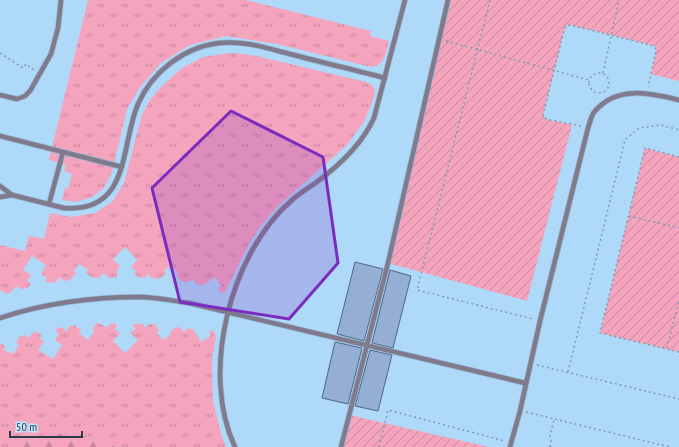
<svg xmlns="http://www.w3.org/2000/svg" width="679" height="447" font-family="'PT Sans Narrow',sans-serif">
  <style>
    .grass { fill: url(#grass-tufts) }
    .forest { fill: url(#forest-firs) }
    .garden { fill: url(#garden-furrows) }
    .building { fill: #95aed3; stroke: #4f6588 }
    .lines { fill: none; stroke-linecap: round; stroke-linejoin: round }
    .service-casing { stroke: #92b6d1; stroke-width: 6 }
    .path { stroke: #7c9cb3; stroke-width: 1.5; stroke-dasharray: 2 3; stroke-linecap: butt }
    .service { stroke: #807a8c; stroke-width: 4.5 }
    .marked { fill: #7b2cbf; fill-opacity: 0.2; stroke: #7b2cbf; stroke-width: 3; stroke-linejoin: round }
  </style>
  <defs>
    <pattern id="grass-tufts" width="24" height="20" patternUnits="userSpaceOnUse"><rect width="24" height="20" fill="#f5a4be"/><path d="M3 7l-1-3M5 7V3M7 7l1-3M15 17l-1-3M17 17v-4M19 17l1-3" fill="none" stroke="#c7879c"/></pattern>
    <pattern id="forest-firs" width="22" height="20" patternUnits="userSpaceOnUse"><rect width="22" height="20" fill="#f5a4be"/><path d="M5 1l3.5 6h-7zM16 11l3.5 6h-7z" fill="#c7879c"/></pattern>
    <pattern id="garden-furrows" width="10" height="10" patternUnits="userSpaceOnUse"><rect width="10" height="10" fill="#f5a4be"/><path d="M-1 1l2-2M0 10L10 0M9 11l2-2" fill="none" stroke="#c7879c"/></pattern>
  </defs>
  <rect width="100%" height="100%" fill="#afd9f8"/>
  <path class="grass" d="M88,0H246L371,31L370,36L389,41C386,52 385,66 371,67L277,44L226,36L190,45L161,63L140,87L127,109L112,172L104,188L92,197L76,202L62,200L65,188L68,189L72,174L64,171L66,165L49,160Z
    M230,53L252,55L366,82L372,85L375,90L374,97L364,122L346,146L278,206L260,227L248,246L225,292L221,293L218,288L221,286L215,277L204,285L196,284L193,279L188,282L181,281L176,275L178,273L171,265L164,271L166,274L159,279L152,278L148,274L145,278L138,277L134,274L136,271L131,267L137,260L125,247L113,259L120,266L116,272L118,274L116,277L109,278L103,273L99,278H93L86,273L88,270L79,264L74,271L76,273L70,280L64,281L59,277L56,282L48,283L45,281L47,278L41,274L46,265L32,256L23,270L31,275L27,281L31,283L28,288L21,289L16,286L12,291L7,294L0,290V245L25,251L29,236L44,239L50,213L70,217L95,213L113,201L124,183L142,114L152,97L163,85L182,68L203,57Z
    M97,323L101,324L107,328L110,324L115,323L117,326L115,329L120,333L113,341L125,353L138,340L130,333L136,328L132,326L135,324H142L146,328L149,324H155L159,331L157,333L163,340L171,334L170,332L176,327L181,328L184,332L188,328L194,330L201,342L211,336L209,332L213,330L216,336L212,359L213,401L221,434L226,447H116L87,436L30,440L20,447H0V343L5,346L4,350L13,354L19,345L16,343L20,336L24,335L29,338L32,333L37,332L41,335L40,339L44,341L38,350L53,359L62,345L55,340L59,333L55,331L58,328L61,327L67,331L70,326L74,325L81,330L79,333L88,340L94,332L92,329Z"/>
  <path class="forest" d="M55,434L87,436L116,447H20L30,440Z"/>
  <path class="garden" d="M451,0H679V81L651,74L656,51V47L652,45L570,25L566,26L565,28L543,115L546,119L572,125L527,301L388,263Z
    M645,148L679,157V352L600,333Z
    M349,415L489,447H341Z"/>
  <path class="building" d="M355,262L383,269L364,341L337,334Z
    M390,270L411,276L393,348L372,343Z
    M335,342L362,348L348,404L322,398Z
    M370,350L392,355L378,411L355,406Z"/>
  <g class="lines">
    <defs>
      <path id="service" d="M0,95L17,99L25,96L30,91L51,54L58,28L61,0
        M0,136L122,167
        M0,186L12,195L64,208C131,213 120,146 138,104C152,72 184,47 219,43C245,40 269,49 294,55C324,63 355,70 385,78
        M0,197L12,195
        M49,204L63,152
        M0,318C45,303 92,297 140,297C156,297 173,301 189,303L525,383
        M235,447C200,373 230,254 291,201C299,193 309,188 318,181C341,164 362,144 374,118L405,0
        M341,447L388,263L448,0
        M510,447L520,411L540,321L588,128C590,123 591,115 595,111C617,85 650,93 679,100"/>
    </defs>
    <use href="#service" class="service-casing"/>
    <path class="path" d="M490,0L417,290L533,319
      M446,41L589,80
      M0,53L23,68L26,64L34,70
      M589 83a10 10 0 1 1 20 0a10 10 0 1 1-20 0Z
      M603,73L619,0
      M581,126L546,119L543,115L564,30L566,26L570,25L654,46L656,51L648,87
      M679,157L645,148L600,333L679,352
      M629,216L679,228
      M667,348L679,300
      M537,365L679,399
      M568,372L625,140L639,128L661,125L679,130
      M526,412L670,447
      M379,447L388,410L505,441
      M550,447L551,442L550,436L554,419"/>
    <use href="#service" class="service"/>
  </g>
  <path class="marked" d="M231,111L323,157L338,263L289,319L180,302L152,188Z"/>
  <path d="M10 431v6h72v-6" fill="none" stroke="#2b3c48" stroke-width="2"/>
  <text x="16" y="431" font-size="12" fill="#2b3c48" stroke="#c3e5fe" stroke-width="3" paint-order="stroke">50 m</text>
</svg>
